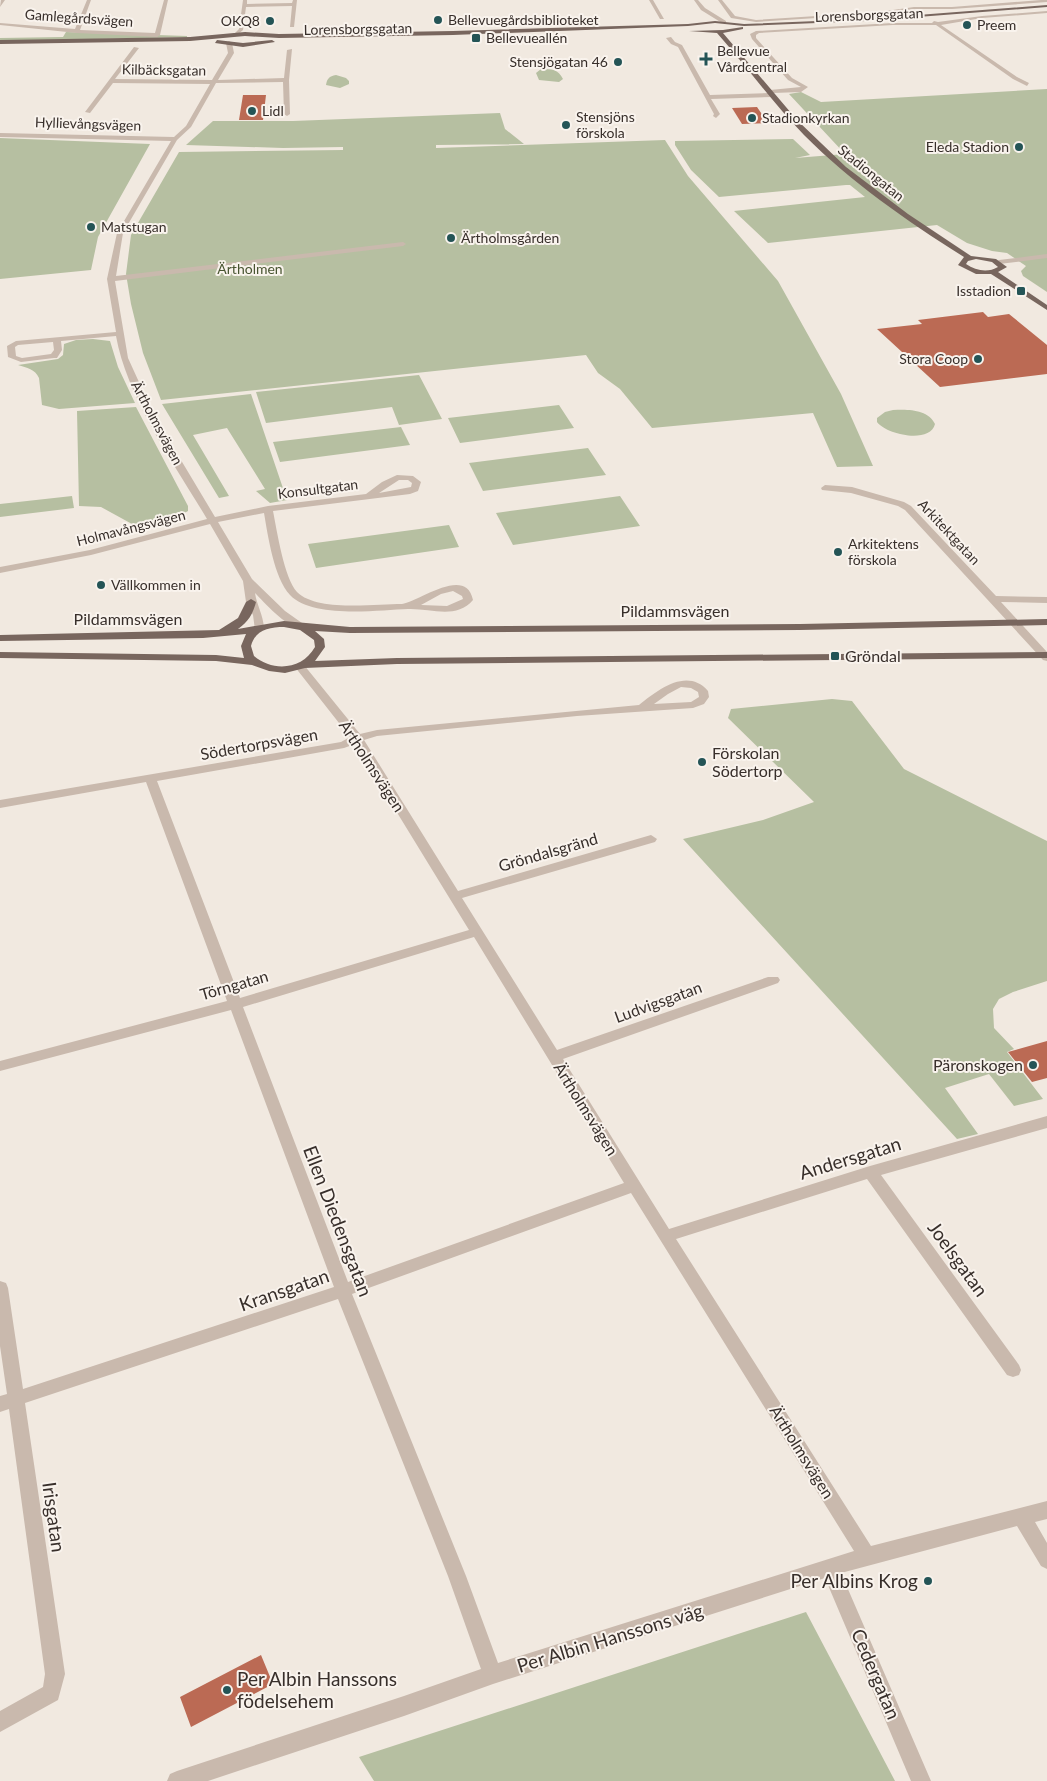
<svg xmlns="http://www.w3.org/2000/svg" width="1047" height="1781" font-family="Lato,sans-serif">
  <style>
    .green { fill: #b6bfa1 }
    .building { fill: #bb6a54 }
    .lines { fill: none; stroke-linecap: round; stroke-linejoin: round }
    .minor { fill: #c9b9ad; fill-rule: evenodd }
    .major { fill: #78665e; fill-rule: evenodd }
    .poi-dot { fill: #245456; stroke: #f9f3ed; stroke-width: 2 }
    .labels { text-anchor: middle; stroke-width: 4; stroke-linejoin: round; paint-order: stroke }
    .far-street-label { font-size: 14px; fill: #382f2b; stroke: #f9f3ed }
    .far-poi-label { font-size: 14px; fill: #382f2b; stroke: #f9f3ed; text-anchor: start }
    .far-park-label { font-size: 14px; fill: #485431; stroke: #f9f3ed }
    .street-label { font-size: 16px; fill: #382f2b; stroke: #f9f3ed }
    .poi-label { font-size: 16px; fill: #382f2b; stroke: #f9f3ed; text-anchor: start }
    .near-street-label { font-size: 19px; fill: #382f2b; stroke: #f9f3ed }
    .near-poi-label { font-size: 19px; fill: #382f2b; stroke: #f9f3ed; text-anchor: end }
  </style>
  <rect width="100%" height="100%" fill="#f1e9e0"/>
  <path class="green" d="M66,32L187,36V37L0,41V38L63,37Z
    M541,69C552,69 558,69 563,79L559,82L539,80L536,73Z
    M336,75L346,78L349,81V84L340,88L326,85C327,79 329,76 336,75Z
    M1047,89V292L1023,276L1021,271L1026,266L1007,253L992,251L967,243L937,225L768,243L734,211L865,197L850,185H846L719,197L691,170L675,145V141L793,139L810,155L795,158L845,154L789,94L801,92L821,102Z
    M500,113L505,129L524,144L436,145V148L665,140L688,176L778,281L841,394L873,466L837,467L813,413L652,428L620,389L598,373L586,355L161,400L143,353L131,304L126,274L131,235L179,152L343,150V147L283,148L186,145L213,121H293Z
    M0,138L150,144L98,237L91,270L0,279Z
    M93,339L110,341L118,367L135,403L59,409L42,405L39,378C35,369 27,368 18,365L58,359L63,355L64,344L76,340Z
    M419,375L442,419L399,425L392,407L266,423L256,392Z
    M251,394L287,500L270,503L256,491L265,489L227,428L193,435L229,496L219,498L162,404Z
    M559,405L574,428L460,443L448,418Z
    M136,407L188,506V511L179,516L151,524H132L101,507L79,506L77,411Z
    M893,410C907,409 928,409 935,424C930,444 887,435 877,422V418L885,412Z
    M401,427L410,445L280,462L273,442Z
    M588,448L606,475L483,491L469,463Z
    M72,496L74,508L0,517V504Z
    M620,496L640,526L513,545L496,513Z
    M449,525L459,547L316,568L308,544Z
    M832,699L852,701L904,769L1047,841V981L1013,992L999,999L993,1009L994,1028L1014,1049L1007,1052L1043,1099L1014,1106L989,1074L945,1088L978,1134L957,1139L683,839L763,820L814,802L728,718L731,709Z
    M806,1612L895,1781H374L359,1757Z"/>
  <path class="building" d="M243,95H266L263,120H239Z
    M757,107L768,123L742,124L732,108Z
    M983,312L988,317L1009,314L1047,345V374L940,387L877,329L922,324L918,320Z
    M1047,1041V1078L1032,1082L1008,1052Z
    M261,1655L273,1684L191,1727L180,1697Z"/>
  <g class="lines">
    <path class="minor" d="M1,0H5L0,7Z
      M87,0H91L80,30L155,33L164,0H168L160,35L157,37L77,33L0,25V23L75,29Z
      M243,0H247V4L292,3L293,0H297L294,27H290L292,6L246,7L243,30L236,36H232L239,29Z
      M649,0H653L664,19H660Z
      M694,0H698L705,8L726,21V23H722L701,10Z
      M718,0H722L735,16L756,20L879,12L914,7H952L1041,0H1047V2L952,9H914L879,14L756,22L731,18Z
      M1047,11V13L982,18L941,25L1017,77L1029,83L1027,86L1013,79L936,25H893L759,33L756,35V38L792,78L808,87L801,92L773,93L775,95L772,97L711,99L720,114L716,118L713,116L714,114L678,47L671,44L666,38L671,37L675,42L682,45L710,95L769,93L767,92L770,90L801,87L788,80L752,39L750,34L756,31L893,23H932L934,21L938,22L982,16Z
      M229,41L232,43L234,53L218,80L284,78L287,50L292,49L289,80L290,114L287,116L284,114L283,82L216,83L191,127L177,140L123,233L116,276L403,242L406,244L403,246L115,281L128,358L154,415L215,517L268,506L366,494L382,482L397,475L413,476L421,482L418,491L410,494L273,511C277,531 284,578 297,592C317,612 375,604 402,604C418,602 466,565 473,600C456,620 430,608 408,609C378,610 313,619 290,595C274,578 268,536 264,513L218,522L252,579L285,611L302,623V627C288,630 264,602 255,593C257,606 263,614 264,628L259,631L255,630L253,615L246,602L243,581L210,524L91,555L0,573V567L90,550L207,519C175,465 127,398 116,336L61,341L62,350L57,358H54L21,362L8,357L7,346L16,341L116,332L107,279L117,233L171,141L0,137V133L174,137L186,126L210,84L113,83L90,113L85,112L134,47L139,48L115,79L212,80L228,53L226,43ZM53,342L54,350L51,354L22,358L16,356L15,347L18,345ZM399,480H408L412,483L411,487L379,493ZM453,591L462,596L463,599L447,606L421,605L441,594Z
      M1047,254V258L999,264L995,262L999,260Z
      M825,485L852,487L904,502L911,506L996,596L1047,597V603L1001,602L1047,652V661L1043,660L905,510L898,506L851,493L822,490L821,488Z
      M300,664L304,665L360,734L377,730L639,705C658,690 687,667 708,691L709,697L704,704L693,708L577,716L377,736L364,740L458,891L651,835L657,839L655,842L462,898L557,1050L768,977H778L780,980L778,983L563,1059L669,1229L870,1166L1047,1116V1128L881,1175L1019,1365L1021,1370L1019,1375L1013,1377L1007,1375L867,1179L676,1239L871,1546L1047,1501V1519L1035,1522L1047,1543V1569L1041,1566L1017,1526L841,1573L931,1781H911L825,1578L493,1684L404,1716L208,1781H167L170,1774L177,1771L404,1696L481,1669L448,1576L338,1299L25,1403L65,1674L58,1700L0,1732V1711L43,1687L45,1674L9,1409L0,1412V1396L7,1394L0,1346V1281L6,1283L8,1288L23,1389L334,1287L231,1010L0,1071V1061L227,1001L146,782L0,808V800L341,742L350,737L295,667ZM681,687L691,688L698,692L699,697L691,702L654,704L668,694ZM355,744L469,930L240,998L157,781L344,748ZM474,937L624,1183L348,1282L243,1007ZM631,1193L854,1551L498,1663L466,1576L352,1294Z"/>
    <path class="major" d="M1047,5V7L866,21L744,26L715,23L688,26L453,35L279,38L245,36L190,41L0,44V40L190,37L245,32L279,34L453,31L688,24L715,21L744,24L866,19Z
      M743,27V29L723,33L797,120L846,167L908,214L971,256L996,259L1007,267L998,272L1047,305V310L991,274H976L958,265L964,257C907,221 852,183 804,135C773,103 747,67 717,33L689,31L723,30ZM976,259L992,262L998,267C988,273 976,271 966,264L968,261Z
      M217,40L243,43L272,40L275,42L243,47L215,43Z
      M251,599L256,602C253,614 248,622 238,629L284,621L350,627L800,624L1047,619V625L800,630L350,633L315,631L324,639L325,647L315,661L397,658L1047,652V658L397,664L305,668L285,673L269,671L252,665L216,661L0,658V652L216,655L244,658L241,646L246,634L203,638L0,641V635L219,630L238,618L246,602ZM284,627L300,630L314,640L315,647C302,670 273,672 254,656L251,646C255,630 269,627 284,627Z"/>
  </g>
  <g class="poi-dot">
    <circle cx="438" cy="20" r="5"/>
    <circle cx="270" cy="21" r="5"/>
    <circle cx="967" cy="25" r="5"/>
    <rect x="471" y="33" width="10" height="10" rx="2.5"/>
    <path d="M703.5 51.5h5v5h5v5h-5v5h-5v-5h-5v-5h5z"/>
    <circle cx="618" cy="62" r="5"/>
    <circle cx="252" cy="111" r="5"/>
    <circle cx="752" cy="118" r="5"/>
    <circle cx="566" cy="125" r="5"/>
    <circle cx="1019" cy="147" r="5"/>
    <circle cx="91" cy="227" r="5"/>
    <circle cx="451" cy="238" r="5"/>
    <rect x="1016" y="286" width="10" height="10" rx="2.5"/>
    <circle cx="978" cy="359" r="5"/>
    <circle cx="838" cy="552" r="5"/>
    <circle cx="101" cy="585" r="5"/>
    <rect x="830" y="651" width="10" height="10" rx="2.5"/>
    <circle cx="702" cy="762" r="5"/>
    <circle cx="1033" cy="1065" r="5"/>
    <circle cx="928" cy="1581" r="5"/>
    <circle cx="227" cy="1690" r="5"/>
  </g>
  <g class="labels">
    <g class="far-street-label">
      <text transform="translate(869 15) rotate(-2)" y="5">Lorensborgsgatan</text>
      <text transform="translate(79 18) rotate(4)" y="5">Gamlegårdsvägen</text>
      <text transform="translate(358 29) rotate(-1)" y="5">Lorensborgsgatan</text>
      <text transform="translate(164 70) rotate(1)" y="5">Kilbäcksgatan</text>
      <text transform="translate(88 124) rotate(2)" y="5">Hyllievångsvägen</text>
      <text transform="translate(871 173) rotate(39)" y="5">Stadiongatan</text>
      <text transform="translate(157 423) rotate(62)" y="5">Ärtholmsvägen</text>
      <text transform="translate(318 489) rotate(-7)" y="5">Konsultgatan</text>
      <text transform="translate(131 528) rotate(-14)" y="5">Holmavångsvägen</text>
      <text transform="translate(949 532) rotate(47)" y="5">Arkitektgatan</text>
    </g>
    <g class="far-poi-label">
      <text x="448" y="25">Bellevuegårdsbiblioteket</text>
      <text x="260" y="26" text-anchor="end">OKQ8</text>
      <text x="977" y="30">Preem</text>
      <text x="486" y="43">Bellevueallén</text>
      <text x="717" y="56">Bellevue<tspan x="717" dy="16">Vårdcentral</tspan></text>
      <text x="608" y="67" text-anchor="end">Stensjögatan 46</text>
      <text x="262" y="116">Lidl</text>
      <text x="576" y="122">Stensjöns<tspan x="576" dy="16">förskola</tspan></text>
      <text x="762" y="123">Stadionkyrkan</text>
      <text x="1009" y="152" text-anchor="end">Eleda Stadion</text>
      <text x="101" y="232">Matstugan</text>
      <text x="461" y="243">Ärtholmsgården</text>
      <text x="1011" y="296" text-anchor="end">Isstadion</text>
      <text x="968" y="364" text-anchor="end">Stora Coop</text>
      <text x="848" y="549">Arkitektens<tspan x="848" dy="16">förskola</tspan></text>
      <text x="111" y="590">Vällkommen in</text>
    </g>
    <g class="far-park-label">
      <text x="250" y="274">Ärtholmen</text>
    </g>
    <g class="street-label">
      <text x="675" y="617">Pildammsvägen</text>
      <text x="128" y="625">Pildammsvägen</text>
      <text transform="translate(259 744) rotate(-10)" y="6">Södertorpsvägen</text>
      <text transform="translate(372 766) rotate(57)" y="6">Ärtholmsvägen</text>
      <text transform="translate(548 852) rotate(-16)" y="6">Gröndalsgränd</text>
      <text transform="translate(234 985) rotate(-16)" y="6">Törngatan</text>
      <text transform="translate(658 1002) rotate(-20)" y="6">Ludvigsgatan</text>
      <text transform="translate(586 1109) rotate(58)" y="6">Ärtholmsvägen</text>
      <text transform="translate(802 1452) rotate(58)" y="6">Ärtholmsvägen</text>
    </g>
    <g class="poi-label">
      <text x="845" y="662">Gröndal</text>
      <text x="712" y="759">Förskolan<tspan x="712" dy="18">Södertorp</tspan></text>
      <text x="1023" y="1071" text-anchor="end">Päronskogen</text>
    </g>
    <g class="near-street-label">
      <text transform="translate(850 1158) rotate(-17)" y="7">Andersgatan</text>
      <text transform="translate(338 1221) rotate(69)" y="7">Ellen Diedensgatan</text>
      <text transform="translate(958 1259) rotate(54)" y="7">Joelsgatan</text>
      <text transform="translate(284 1290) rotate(-19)" y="7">Kransgatan</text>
      <text transform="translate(54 1517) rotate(82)" y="7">Irisgatan</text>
      <text transform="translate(610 1638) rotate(-17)" y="7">Per Albin Hanssons väg</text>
      <text transform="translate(876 1674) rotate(67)" y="7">Cedergatan</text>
    </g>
    <g class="near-poi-label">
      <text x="918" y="1588">Per Albins Krog</text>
      <text x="237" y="1686" text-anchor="start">Per Albin Hanssons<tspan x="237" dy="22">födelsehem</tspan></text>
    </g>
  </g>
</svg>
